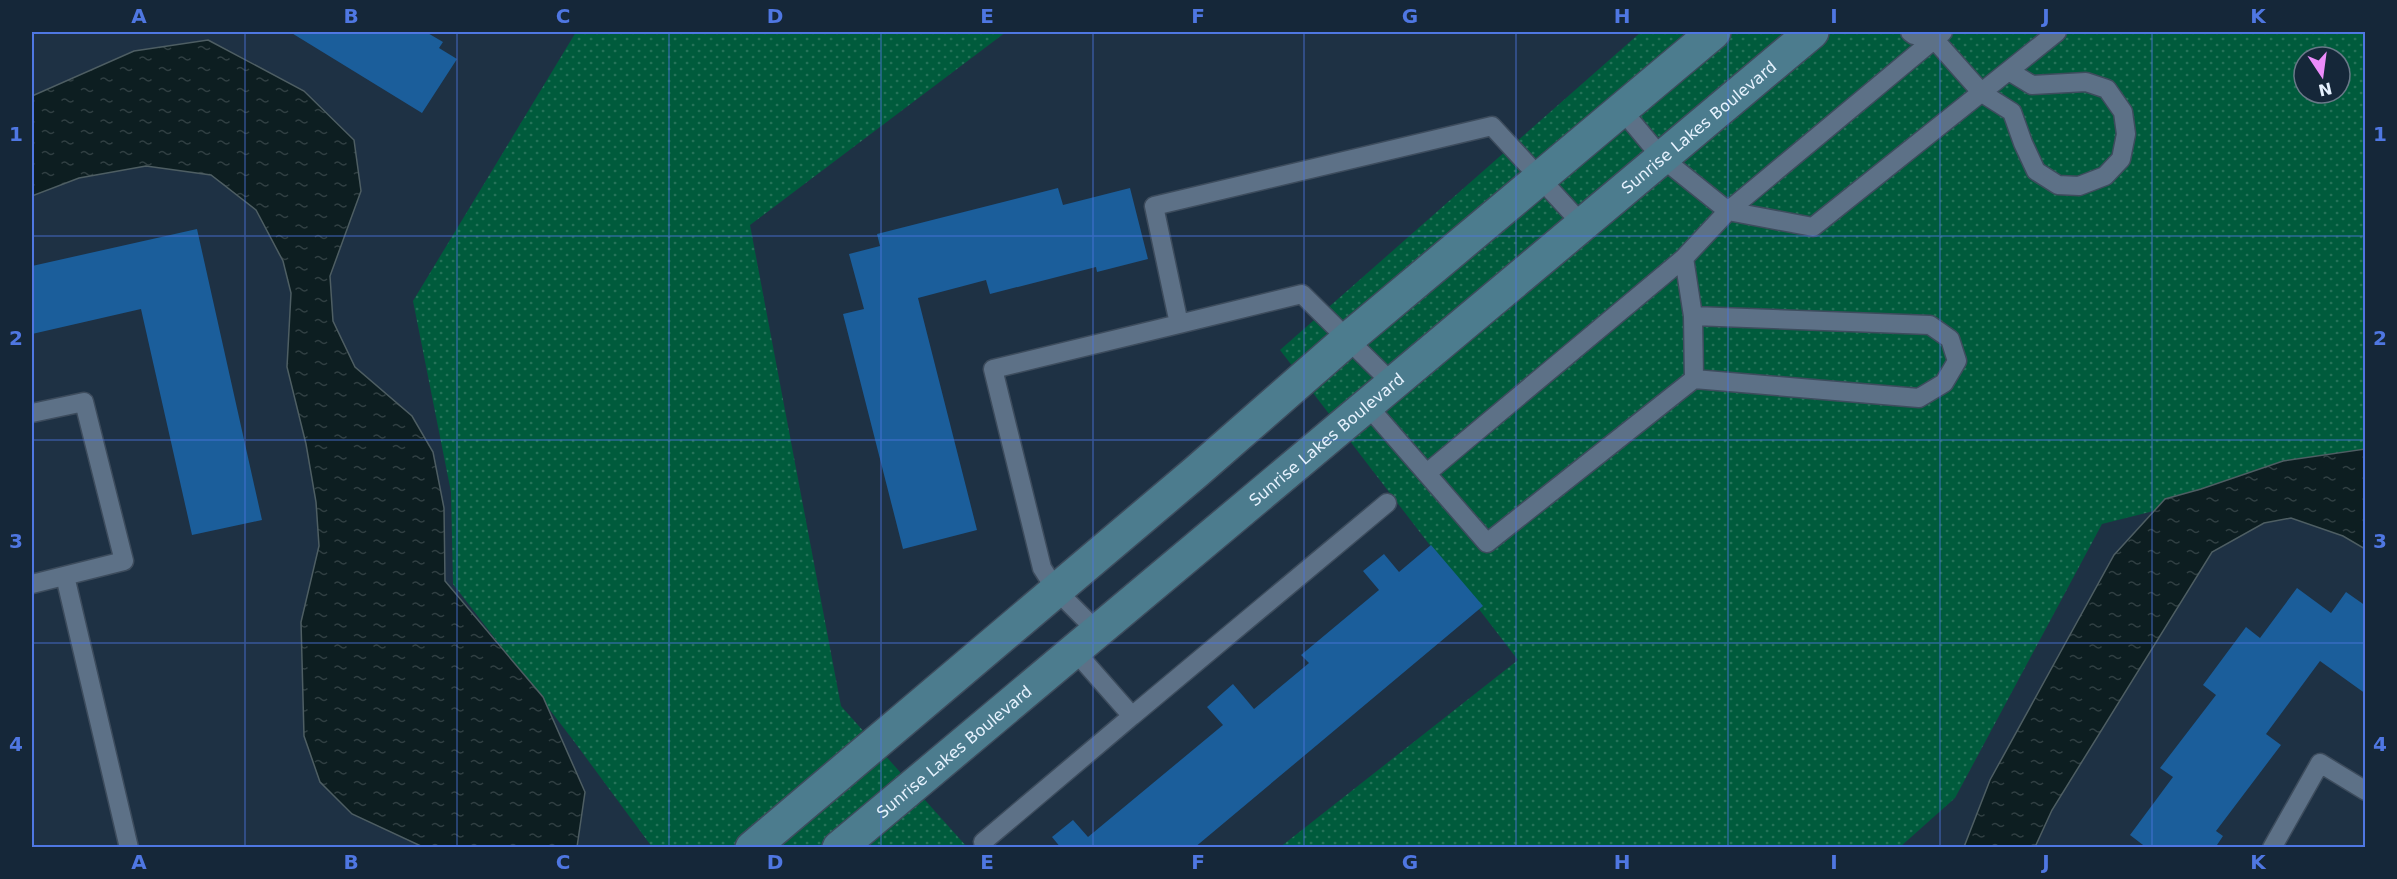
<svg xmlns="http://www.w3.org/2000/svg" width="2397" height="879" font-family="'DejaVu Sans',sans-serif">
  <style>
    .grass { fill: url(#grass-dots); fill-rule: evenodd }
    .water { fill: url(#water-ripples); stroke: #4e5e63; stroke-width: 1.5 }
    .building { fill: #1b5e9b }
    .lines { fill: none; stroke-linecap: round; stroke-linejoin: round }
    .lane-casing { stroke: #3d4c5d; stroke-width: 21 }
    .secondary-casing { stroke: #3d4c5d; stroke-width: 36 }
    .lane { stroke: #5d7187; stroke-width: 18 }
    .secondary { stroke: #4c7c8e; stroke-width: 33 }
    .grid { fill: none; stroke: #4f77e2; stroke-width: 1.5; stroke-opacity: 0.55 }
    .labels { text-anchor: middle; stroke-width: 6; stroke-linejoin: round; paint-order: stroke }
    .street-label { font-size: 16px; fill: #e6f2fe; stroke: #152739 }
    .neatline { fill: none; stroke: #4f77e2; stroke-width: 2 }
    .grid-label { font-size: 20px; text-anchor: middle; font-weight: bold; fill: #4f77e2 }
  </style>
  <defs>
    <pattern id="grass-dots" width="8" height="8" patternUnits="userSpaceOnUse" patternTransform="scale(1.5)"><rect width="8" height="8" fill="#005b3c"/><path d="M2 2h.1M6 6h.1" fill="none" stroke="#257359" stroke-width="1.8" stroke-linecap="round"/></pattern>
    <pattern id="water-ripples" width="26" height="14" patternUnits="userSpaceOnUse" patternTransform="scale(1.5)"><rect width="26" height="14" fill="#0d1e21"/><path d="M2 4q2-2 4 0t4 0M15 11q2-2 4 0t4 0" fill="none" stroke="#303f42"/></pattern>
  </defs>
  <rect width="100%" height="100%" fill="#1e3144"/>
  <path class="grass" d="M576,32H1006L750,225L841,706L967,847H652L573,740L453,584L451,492L413,301Z
    M1641,32H2365V458L2102,524L1955,798L1900,847L1279,848L1518,660L1280,350ZM2304,57H2340V93H2304Z"/>
  <path class="water" d="M208,40L304,91L354,140L361,191L330,276L333,321L355,367L412,416L433,452L444,508L445,581L543,697L585,792L577,847H423L352,814L320,782L304,736L301,622L319,546L316,502L306,444L287,367L291,293L283,261L256,210L211,175L146,166L79,178L32,196V96L134,51Z
    M2365,449V549L2343,536L2291,518L2264,523L2212,552L2052,810L2035,847H1964L1990,780L2114,555L2165,499L2201,489L2283,461Z"/>
  <path class="building" d="M290,32H426L443,42L439,48L457,59L422,113Z
    M1058,188L1063,205L1130,188L1148,259L1097,272L1096,267L990,294L986,280L918,298L977,530L903,549L843,314L864,309L849,254L880,246L877,234Z
    M197,229L262,520L192,535L141,309L32,334V266Z
    M1431,545L1483,606L1194,848H1061L1052,837L1073,820L1088,837L1223,725L1207,707L1233,684L1254,709L1309,663L1301,655L1379,590L1363,571L1384,554L1399,572Z
    M2297,588L2331,613L2346,592L2366,606V694L2320,661L2266,734L2281,745L2216,831L2223,836L2215,848H2147L2130,835L2173,777L2160,768L2216,695L2203,685L2246,627L2260,638Z"/>
  <g class="lines">
    <defs>
      <path id="lane" d="M1910,32L1914,35L1934,39
        M1932,32L1934,39L1982,93L2012,112L2023,143L2036,171L2058,185L2079,186L2105,176L2121,159L2126,134L2123,112L2107,89L2086,82L2032,85L2009,71
        M1728,211L1813,227L2057,32
        M1728,211L1943,32
        M1693,316L1694,379
        M1392,383L1302,294L1179,324L1154,206L1492,126L1582,224
        M1367,405L1487,543L1694,379L1919,398L1944,383L1957,361L1950,339L1930,325L1693,316L1684,258L1728,211L1662,158L1622,110
        M32,413L84,402L124,561L32,584
        M1427,473L1684,258
        M65,576L129,848
        M1097,631L1056,590L1042,568L993,369L1179,324
        M1132,716L1387,503
        M983,842L1132,716L1074,650
        M2272,848L2320,763L2366,791"/>
      <g id="secondary">
        <path d="M752,848L1196,472L1348,339L1714,32"/>
        <path id="s1" d="M839,848L1812,32"/>
      </g>
    </defs>
    <use href="#lane" class="lane-casing"/>
    <use href="#secondary" class="secondary-casing"/>
    <use href="#lane" class="lane"/>
    <use href="#secondary" class="secondary"/>
  </g>
  <path class="grid" d="M245,32V848M457,32V848M669,32V848M881,32V848M1093,32V848M1304,32V848M1516,32V848M1728,32V848M1940,32V848M2152,32V848M32,236H2366M32,440H2366M32,643H2366"/>
  <g class="labels">
    <g class="street-label">
      <text dy="6" stroke="none"><textPath href="#s1" startOffset="1122">Sunrise Lakes Boulevard</textPath></text>
      <text dy="6" stroke="none"><textPath href="#s1" startOffset="636">Sunrise Lakes Boulevard</textPath></text>
      <text dy="6" stroke="none"><textPath href="#s1" startOffset="150">Sunrise Lakes Boulevard</textPath></text>
    </g>
  </g>
  <rect width="2397" height="879" fill="none" stroke="#152739" stroke-width="66"/>
  <g transform="translate(2322 75) rotate(167)"><circle r="28" fill="#152739" stroke="#697888" stroke-width="1.5"/>
  <path d="M0-4.5L10 22L0 15L-10 22Z" fill="#ec8cfa"/>
  <text y="-9" font-size="16" font-weight="bold" text-anchor="middle" fill="#e6f2fe">N</text>
  </g>
  <rect x="33" y="33" width="2331" height="813" class="neatline"/>
  <g class="grid-label">
    <text x="139" y="23">A</text>
    <text x="351" y="23">B</text>
    <text x="563" y="23">C</text>
    <text x="775" y="23">D</text>
    <text x="987" y="23">E</text>
    <text x="1198" y="23">F</text>
    <text x="1410" y="23">G</text>
    <text x="1622" y="23">H</text>
    <text x="1834" y="23">I</text>
    <text x="2046" y="23">J</text>
    <text x="2258" y="23">K</text>
    <text x="16" y="141">1</text>
    <text x="2380" y="141">1</text>
    <text x="16" y="345">2</text>
    <text x="2380" y="345">2</text>
    <text x="16" y="548">3</text>
    <text x="2380" y="548">3</text>
    <text x="16" y="751">4</text>
    <text x="2380" y="751">4</text>
    <text x="139" y="869">A</text>
    <text x="351" y="869">B</text>
    <text x="563" y="869">C</text>
    <text x="775" y="869">D</text>
    <text x="987" y="869">E</text>
    <text x="1198" y="869">F</text>
    <text x="1410" y="869">G</text>
    <text x="1622" y="869">H</text>
    <text x="1834" y="869">I</text>
    <text x="2046" y="869">J</text>
    <text x="2258" y="869">K</text>
  </g>
</svg>
